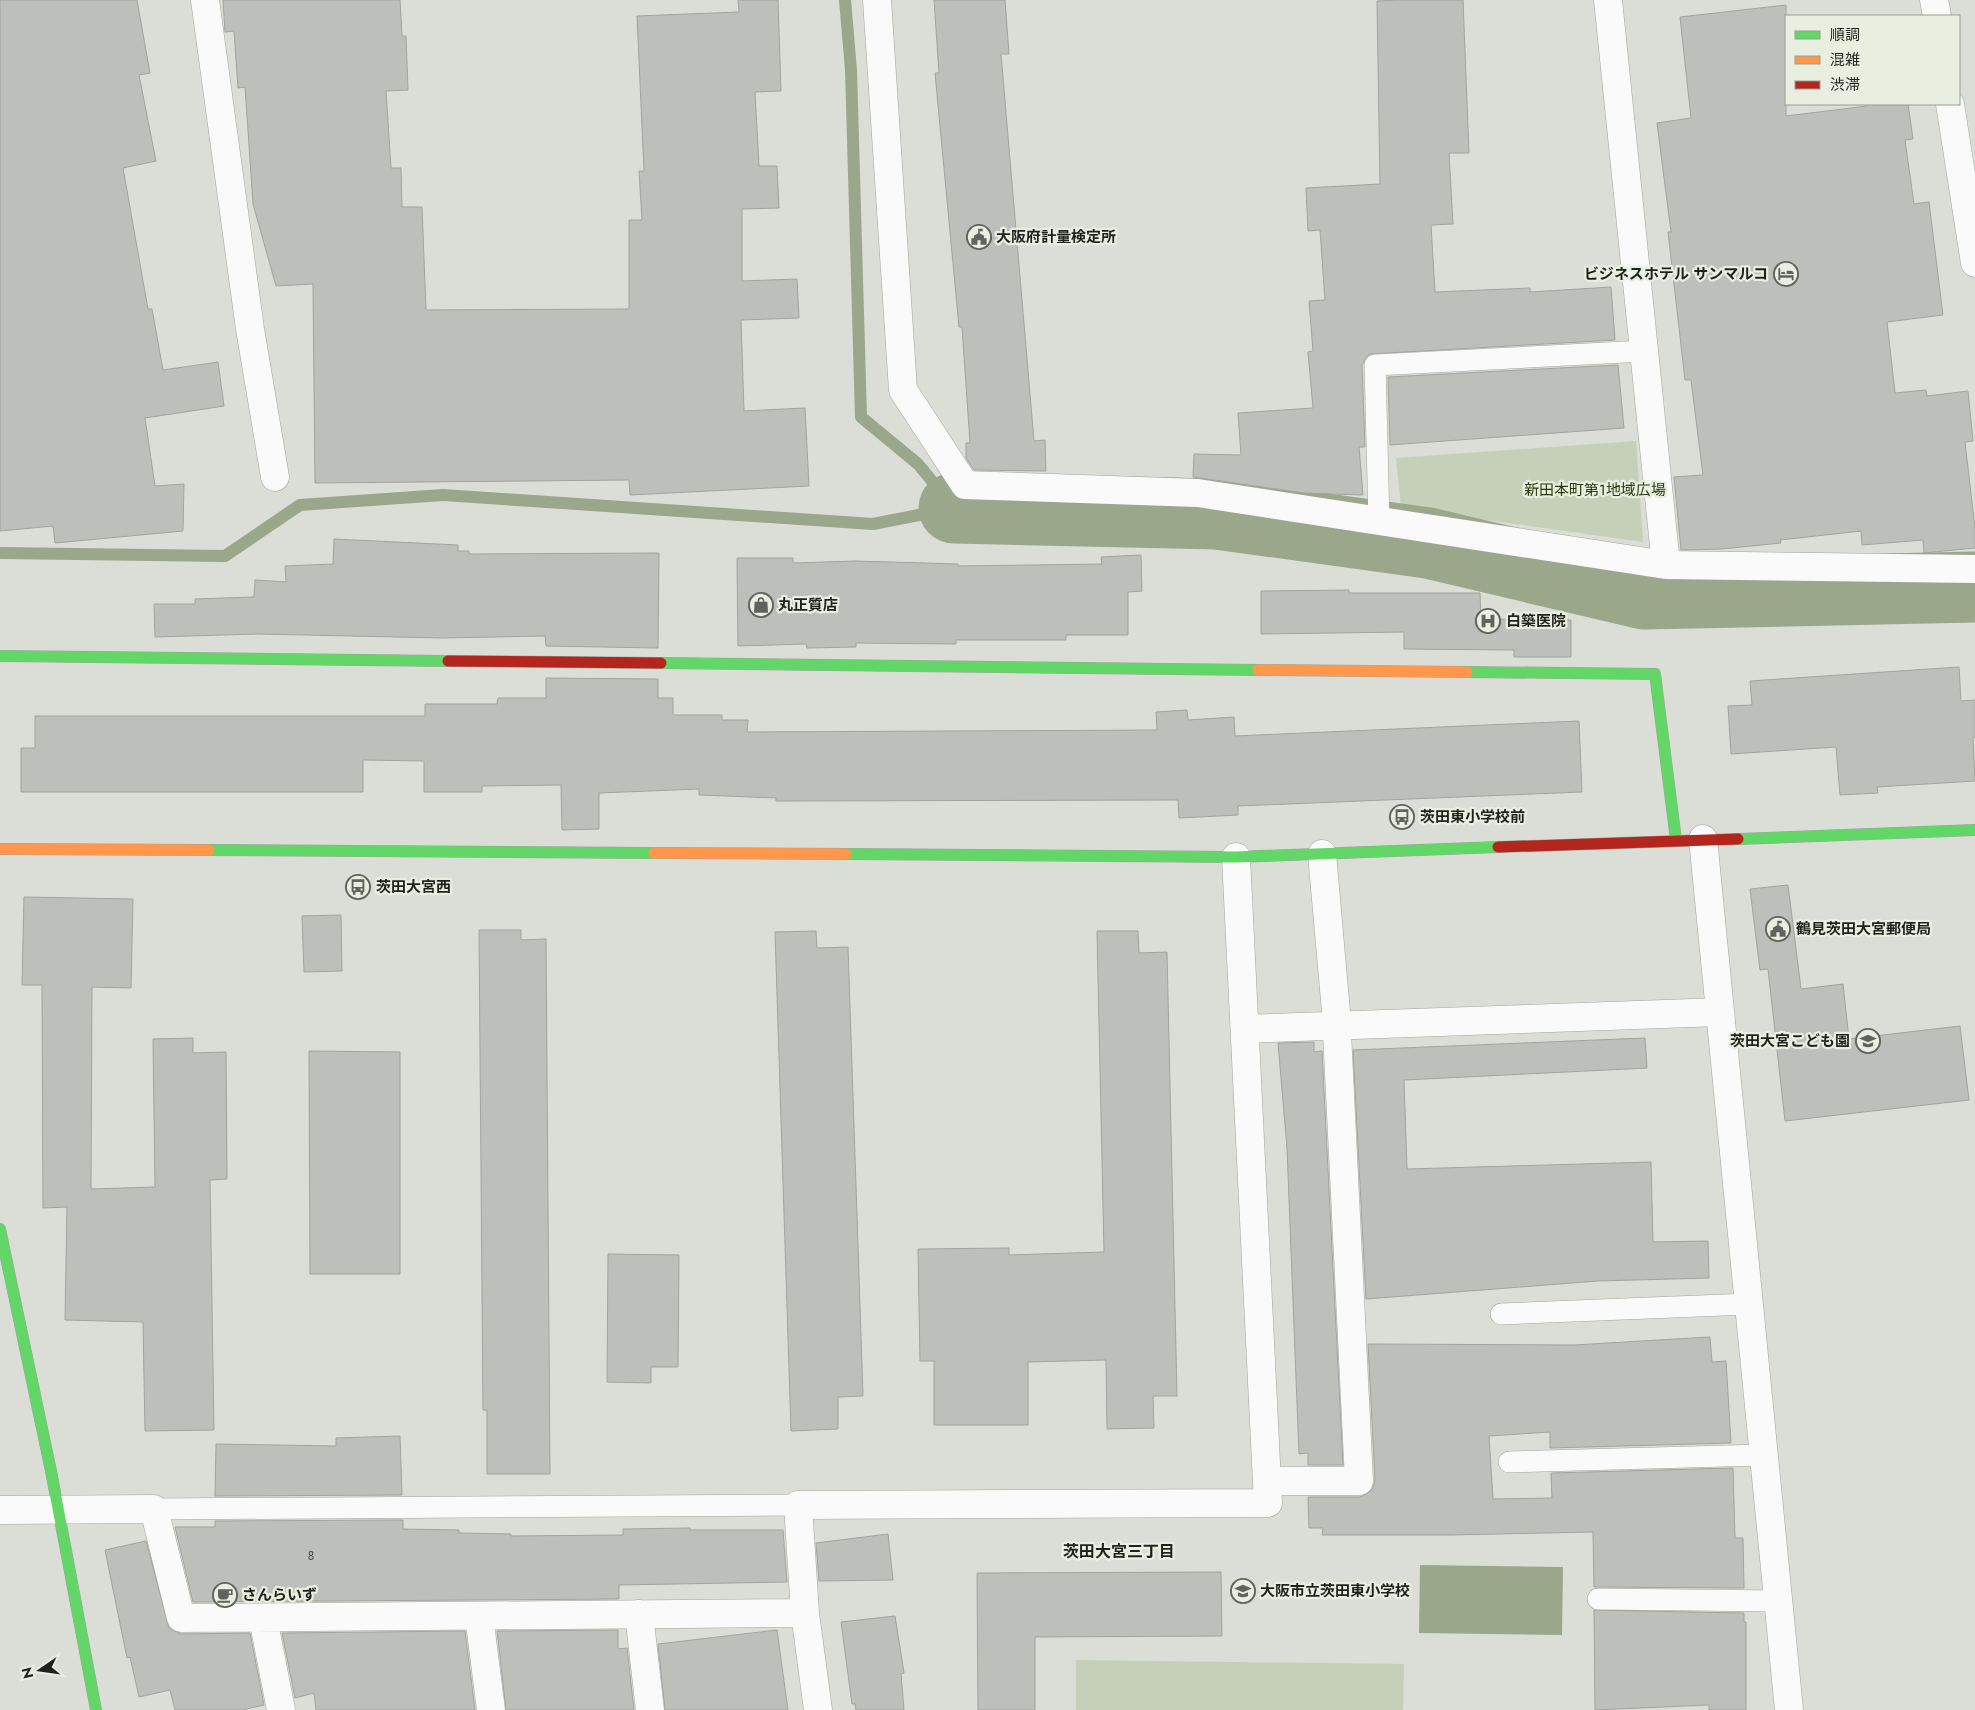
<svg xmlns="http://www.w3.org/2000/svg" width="1975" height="1710" font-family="Jost,'Noto Sans JP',sans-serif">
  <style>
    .green { fill: #c6d0b8 }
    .water { fill: #9ba78a }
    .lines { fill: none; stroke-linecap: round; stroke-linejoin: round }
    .stream { stroke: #9ba78a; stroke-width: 12 }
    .river { stroke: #9ba78a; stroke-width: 71 }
    .building { fill: #bdc0ba; stroke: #a1a49e }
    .lane-casing { stroke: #a2a59e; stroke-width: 22 }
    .street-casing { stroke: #a2a59e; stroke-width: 29 }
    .fast-casing { stroke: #a2a59e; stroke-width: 12 }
    .slow-casing { stroke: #a2a59e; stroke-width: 12 }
    .jam-casing { stroke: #a2a59e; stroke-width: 12 }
    .lane { stroke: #f9faf9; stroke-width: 21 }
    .street { stroke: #f9faf9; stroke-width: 28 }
    .fast { stroke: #63d668; stroke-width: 11 }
    .slow { stroke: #ff974d; stroke-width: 11 }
    .jam { stroke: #b3261e; stroke-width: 11 }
    .labels { text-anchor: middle; stroke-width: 4.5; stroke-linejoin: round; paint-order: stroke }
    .number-label { font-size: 12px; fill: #464944 }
    .poi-label { font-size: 15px; font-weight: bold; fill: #1f211c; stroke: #e8efe0; text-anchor: start }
    .park-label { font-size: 15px; fill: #2a390c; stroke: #e8efe0 }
    .neighbourhood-label { font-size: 16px; font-weight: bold; fill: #1f211c; stroke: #e8efe0 }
  </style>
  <rect width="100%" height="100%" fill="#daded6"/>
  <path class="green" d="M1636,441L1643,542L1401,508L1396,458Z
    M1076,1660L1404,1664L1403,1710H1076Z"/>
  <path class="water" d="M1420,1565L1563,1567L1562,1635L1419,1633Z"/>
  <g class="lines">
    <path class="stream" d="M0,553L225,556L300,505L443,495L873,524L954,508L918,464L861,417L851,70L845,0"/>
    <path class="river" d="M954,508L1217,514L1428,543L1644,594L1975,587"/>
  </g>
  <path class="building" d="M0,0H137L150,73L139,75L156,161L123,168L148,309H152L163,370L218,362L224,406L145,418L155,486L184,484L183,531L55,543L53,526L0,531Z
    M223,0H400L402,36H406L408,90L386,91L391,168H401L402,207H422L426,310L629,309V220H642L639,171H644L637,16L739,12L738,0H778L781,91L755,92L759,166H777L779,208L742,209V281L797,279L799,318L741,320L744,411L805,408L809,486L630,495L629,480L315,483L313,284L276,286L253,204L245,87L238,88L234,31L225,32Z
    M934,0H1005L1009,54H1001L1034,441L1045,440L1046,471L974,470L966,458V443H970L962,327H959L935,73H939Z
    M1401,0H1463L1469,153H1449L1453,224L1431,225L1435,292L1530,288V292L1611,287L1615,340L1369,354L1362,365L1365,447H1359L1363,495L1304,493L1193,477L1194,454L1241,455L1238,413L1313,408L1308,352L1313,351L1309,301L1325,300L1320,230L1308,231L1306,188L1380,184L1377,1Z
    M1786,5V116L1867,106V104H1908L1913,139L1905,140L1914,204L1929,202L1943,315L1887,322L1895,393L1926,390L1927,396L1968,391L1973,441L1965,442L1975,528V548L1924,553L1923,540L1862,545L1861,531L1780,540L1781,543L1722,549L1681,550L1674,477L1703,475L1691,380H1685L1668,232H1671L1657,123L1691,118L1680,17Z
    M1618,365L1624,428L1390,445L1388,377Z
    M334,539L458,545V551H469V554L659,553L658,648L546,646L545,636L442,638L258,634L155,637L154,604H195V599L254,597L255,580L286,582L285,566L333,564Z
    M1141,555L1142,591L1128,592V635H1066V640H956V644L856,643V647L807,648L806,644L738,646L737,558H793V563L855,561L958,564V566L1102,564L1101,557Z
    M1349,590V593H1480L1481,619L1571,620V657H1514V650L1404,649V632L1261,634V591Z
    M1959,667L1961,701L1975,700V737L1973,738L1975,781L1877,787L1878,793L1840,795L1836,747L1731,754L1728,706L1752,705L1750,681Z
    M546,678L658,679V698H673V715H722V720H748L747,732L1157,730L1156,712L1187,710L1188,720L1234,717L1235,736L1579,721L1582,792L1238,806V815L1179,818L1178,800L776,801V798L699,795V789L599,793V829L562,830L561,785L482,786V792H424V761L363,760V792H21V748H35V716H425V704H497L498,698H546Z
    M1788,885L1801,989L1843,984L1849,1039L1960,1026L1969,1100L1785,1121L1768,969L1760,970L1750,889Z
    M24,897L133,899L131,988L92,987L91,1189L155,1187L153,1039L193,1038V1053L226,1052L227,1179L210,1180L214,1430L145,1431L143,1322L65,1320L67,1207L43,1208L42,985H22Z
    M341,915L342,971L304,972L302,916Z
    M479,930H521V940L546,939L550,1474H487V1410H483Z
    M816,931L817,948L848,947L863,1396L838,1397V1429L791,1431L775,932Z
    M1097,931H1138L1139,953L1167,952L1177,1396H1153L1154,1428L1107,1429L1106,1360L1028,1362V1425H934V1361H920L918,1249L1009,1248V1255L1104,1252Z
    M1645,1038L1647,1068L1404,1080L1407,1169L1651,1162L1653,1242L1708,1241L1709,1278L1598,1281L1366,1299L1353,1050Z
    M1314,1042V1052L1322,1051L1343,1465H1308V1453L1299,1454L1287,1148L1278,1043Z
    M309,1051L400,1052V1274H310Z
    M608,1254L679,1255L678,1367H651V1383L607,1382Z
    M1710,1337L1712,1362L1726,1361L1731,1443L1550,1448V1432L1489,1436L1493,1499L1552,1498L1551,1473L1733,1468L1735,1538H1743L1744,1588L1594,1587L1593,1532L1450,1535H1322L1323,1528H1309L1308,1497H1360L1367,1494L1373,1488L1375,1480L1368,1344L1574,1345Z
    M400,1436L402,1495L215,1496L216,1444L336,1446V1438Z
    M403,1520V1529L459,1530V1533L511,1534V1536L623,1535V1529L690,1528V1530H783L787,1582L619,1585V1599L193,1602L175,1527H215V1521Z
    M888,1534L893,1580L819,1581L816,1543Z
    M146,1541L169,1628L181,1634L250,1633L264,1705L242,1710H175L170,1690L139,1697L130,1657L127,1658L105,1550Z
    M1221,1572L1222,1636L1035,1637V1710H978L977,1573Z
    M1594,1610L1744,1613V1622H1746V1710H1709V1705L1595,1710Z
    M895,1616L904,1673L901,1674L904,1710H856L855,1704H852L841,1622Z
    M618,1630V1649L627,1648L634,1710H506L497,1631Z
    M777,1630L788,1710H665L658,1644Z
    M465,1631L475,1710H316L314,1693L295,1698L282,1633Z"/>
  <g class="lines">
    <defs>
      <path id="lane" d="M1379,521L1375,365L1644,351
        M1501,1314L1749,1304
        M1509,1462L1763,1455
        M154,1509L798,1505
        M1598,1599L1778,1601"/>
      <path id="street" d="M205,0L250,329L275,477
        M877,0L903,390L965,485L1198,493L1666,565L1975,569
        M1608,0L1666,565
        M1934,0L1937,16
        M1950,104L1975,263
        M1703,839L1789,1710
        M1245,1029L1720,1012
        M1267,1481H1359L1336,1012L1322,854
        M0,1510L154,1509L181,1618L805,1613
        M639,1614L650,1710
        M479,1616L491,1710
        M263,1618L281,1710
        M818,1710L805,1613L798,1505L1268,1503L1236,857"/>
      <path id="fast" d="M0,656L448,661
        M661,663L1258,670
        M1467,672L1655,674L1676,840
        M1738,839L1975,830
        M209,850L654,853
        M846,854L1236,857L1498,847
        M0,1229L51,1471L96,1710"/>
      <path id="slow" d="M1258,670L1467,672
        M0,849L209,850
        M654,853L846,854"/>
      <path id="jam" d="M448,661L661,663
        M1498,847L1738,839"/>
    </defs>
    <use href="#lane" class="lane-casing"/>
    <use href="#street" class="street-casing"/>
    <use href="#fast" class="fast-casing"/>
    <use href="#slow" class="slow-casing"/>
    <use href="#jam" class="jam-casing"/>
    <use href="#lane" class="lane"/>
    <use href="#street" class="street"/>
    <use href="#fast" class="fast"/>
    <use href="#slow" class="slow"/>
    <use href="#jam" class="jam"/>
  </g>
  <defs>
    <symbol id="civic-ring" viewBox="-11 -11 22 22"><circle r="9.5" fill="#e8efe0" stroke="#60635d" stroke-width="1.5"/><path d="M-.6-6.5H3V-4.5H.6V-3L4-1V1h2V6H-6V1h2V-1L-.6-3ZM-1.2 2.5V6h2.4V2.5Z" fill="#60635d"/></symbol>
    <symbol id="hotel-ring" viewBox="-11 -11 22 22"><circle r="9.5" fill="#e8efe0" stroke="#60635d" stroke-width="1.5"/><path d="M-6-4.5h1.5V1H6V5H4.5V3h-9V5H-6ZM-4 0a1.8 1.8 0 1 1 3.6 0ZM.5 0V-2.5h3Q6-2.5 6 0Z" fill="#60635d"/></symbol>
    <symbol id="shop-ring" viewBox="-11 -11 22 22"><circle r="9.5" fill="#e8efe0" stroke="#60635d" stroke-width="1.5"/><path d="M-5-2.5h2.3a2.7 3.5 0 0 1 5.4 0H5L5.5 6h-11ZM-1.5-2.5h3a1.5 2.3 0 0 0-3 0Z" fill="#60635d"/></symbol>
    <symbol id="hospital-ring" viewBox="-11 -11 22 22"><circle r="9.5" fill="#e8efe0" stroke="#60635d" stroke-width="1.5"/><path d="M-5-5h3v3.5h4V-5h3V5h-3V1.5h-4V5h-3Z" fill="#60635d"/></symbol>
    <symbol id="bus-ring" viewBox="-11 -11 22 22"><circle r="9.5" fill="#e8efe0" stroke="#60635d" stroke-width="1.5"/><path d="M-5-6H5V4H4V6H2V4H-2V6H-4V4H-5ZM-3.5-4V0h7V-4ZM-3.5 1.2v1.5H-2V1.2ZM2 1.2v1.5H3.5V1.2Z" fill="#60635d"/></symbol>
    <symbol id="school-ring" viewBox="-11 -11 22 22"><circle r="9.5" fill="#e8efe0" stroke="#60635d" stroke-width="1.5"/><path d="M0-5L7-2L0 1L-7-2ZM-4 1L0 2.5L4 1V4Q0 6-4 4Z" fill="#60635d"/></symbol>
    <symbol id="cafe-ring" viewBox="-11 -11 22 22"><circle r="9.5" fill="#e8efe0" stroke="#60635d" stroke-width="1.5"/><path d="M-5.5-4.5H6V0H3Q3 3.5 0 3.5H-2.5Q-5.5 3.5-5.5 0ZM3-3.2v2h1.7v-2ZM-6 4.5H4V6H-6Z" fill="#60635d"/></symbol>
  </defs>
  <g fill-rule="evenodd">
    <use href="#civic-ring" x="965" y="223" width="28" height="28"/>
    <use href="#hotel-ring" x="1772" y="260" width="28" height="28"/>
    <use href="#shop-ring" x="747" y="591" width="28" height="28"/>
    <use href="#hospital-ring" x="1474" y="607" width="28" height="28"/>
    <use href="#bus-ring" x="1388" y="803" width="28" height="28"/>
    <use href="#bus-ring" x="344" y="873" width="28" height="28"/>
    <use href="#civic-ring" x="1764" y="915" width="28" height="28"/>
    <use href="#school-ring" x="1854" y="1027" width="28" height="28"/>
    <use href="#school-ring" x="1229" y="1577" width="28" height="28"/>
    <use href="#cafe-ring" x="211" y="1581" width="28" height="28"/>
  </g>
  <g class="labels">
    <g class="number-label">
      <text x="311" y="1560">8</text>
    </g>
    <g class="poi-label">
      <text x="996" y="242">大阪府計量検定所</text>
      <text x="1768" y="279" text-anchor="end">ビジネスホテル サンマルコ</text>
      <text x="778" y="610">丸正質店</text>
      <text x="1506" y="626">白築医院</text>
      <text x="1420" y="822">茨田東小学校前</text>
      <text x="376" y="892">茨田大宮西</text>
      <text x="1796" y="934">鶴見茨田大宮郵便局</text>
      <text x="1850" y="1046" text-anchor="end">茨田大宮こども園</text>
      <text x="1260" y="1596">大阪市立茨田東小学校</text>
      <text x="242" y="1600">さんらいず</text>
    </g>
    <g class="park-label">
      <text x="1595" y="495">新田本町第1地域広場</text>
    </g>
    <g class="neighbourhood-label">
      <text x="1119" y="1557">茨田大宮三丁目</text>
    </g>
  </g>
  <rect x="1785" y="15" width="175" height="90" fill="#e8efe0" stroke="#989d92"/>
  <rect x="1795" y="31" width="25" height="8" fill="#63d668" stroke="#989d92"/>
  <text x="1830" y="40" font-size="15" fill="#1f211c">順調</text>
  <rect x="1795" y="56" width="25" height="8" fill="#ff974d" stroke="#989d92"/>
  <text x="1830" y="65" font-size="15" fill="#1f211c">混雑</text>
  <rect x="1795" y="81" width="25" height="8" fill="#b3261e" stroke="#989d92"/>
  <text x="1830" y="90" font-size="15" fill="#1f211c">渋滞</text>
  <g transform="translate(40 1670) rotate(257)" stroke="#e8efe0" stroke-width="4" paint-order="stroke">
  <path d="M0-4L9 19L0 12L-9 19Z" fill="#1f211c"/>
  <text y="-8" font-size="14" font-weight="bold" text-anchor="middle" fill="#1f211c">N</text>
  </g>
</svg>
